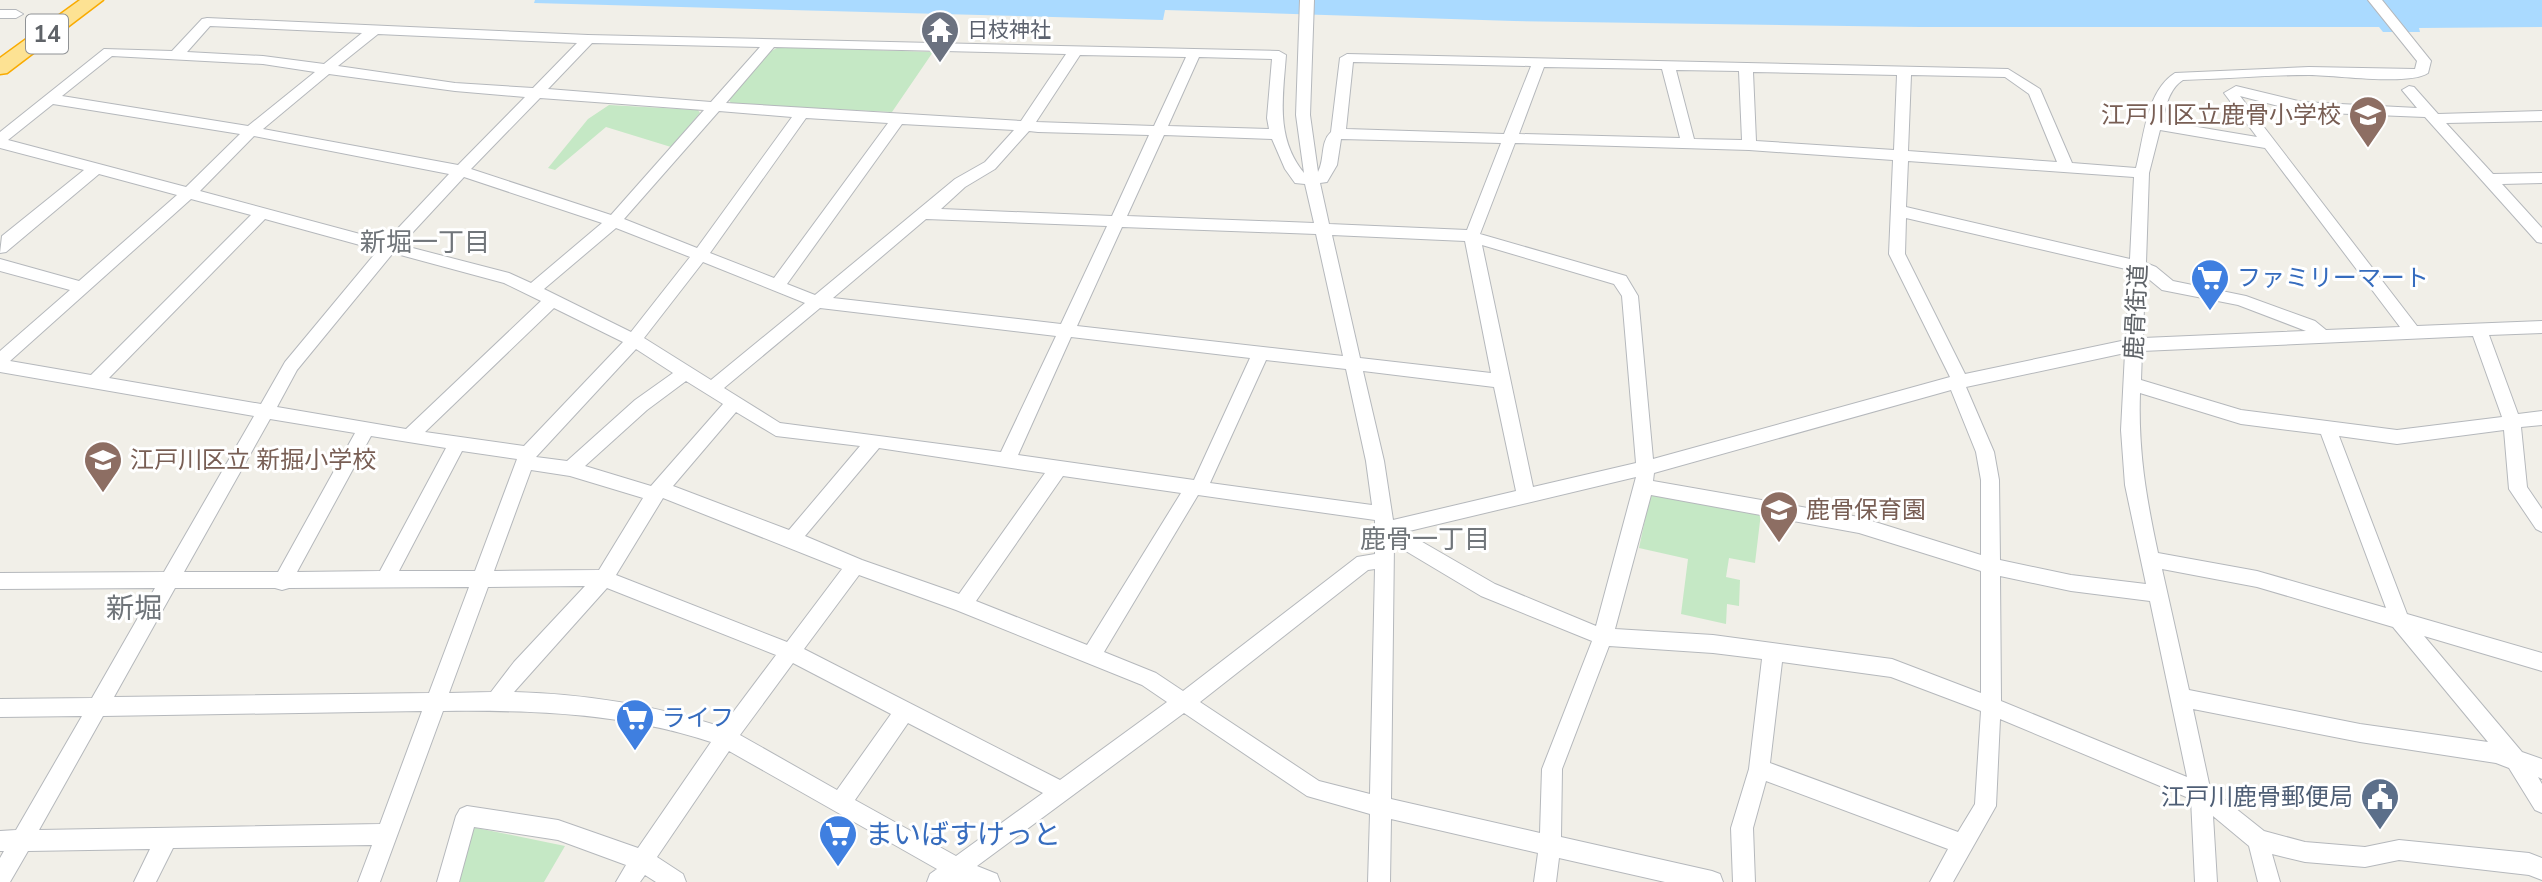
<svg xmlns="http://www.w3.org/2000/svg" width="2542" height="882" font-family="'Nunito Sans','Noto Sans JP',sans-serif">
  <style>
    .green { fill: #c5e8c5 }
    .water { fill: #aadaff }
    .lines { fill: none; stroke-linecap: round; stroke-linejoin: round }
    .minor-casing { stroke: #b5b8bc; stroke-width: 2 }
    .highway-casing { stroke: #f9ab00; stroke-width: 3 }
    .minor { fill: #fff; fill-rule: evenodd }
    .highway { fill: #fde293; fill-rule: evenodd }
    .labels { text-anchor: middle; stroke-width: 6; stroke-linejoin: round; paint-order: stroke }
    .far-worship-label { font-size: 21px; fill: #5b616d; stroke: #fff; text-anchor: start }
    .shield { fill: #fff; stroke: #8f9295; stroke-width: 2 }
    .shield-label { font-size: 23px; font-weight: bold; fill: #5f6368 }
    .education-label { font-size: 24px; fill: #785e54; stroke: #fff; text-anchor: start }
    .shop-label { font-size: 24px; fill: #366cbe; stroke: #fff; text-anchor: start }
    .street-label { font-size: 24px; fill: #5f6368; stroke: #fff }
    .service-label { font-size: 24px; fill: #4e5e75; stroke: #fff; text-anchor: end }
    .neighbourhood-label { font-size: 26px; fill: #70757a; stroke: #fff }
    .quarter-label { font-size: 28px; fill: #70757a; stroke: #fff }
    .near-shop-label { font-size: 28px; fill: #366cbe; stroke: #fff; text-anchor: start }
  </style>
  <rect width="100%" height="100%" fill="#f1efe8"/>
  <path class="green" d="M779,47L933,52L892,112L732,104L727,98L769,52Z
    M609,105L698,110L700,113L671,147L606,127L555,170L548,168L588,119Z
    M1657,494L1761,513L1755,563L1729,558L1726,577L1740,580L1739,606L1727,604L1726,624L1681,614L1688,559L1639,548L1650,496Z
    M472,827L565,846L544,882H459Z"/>
  <path class="water" d="M535,0H2542V27L2419,28L2420,32H2383L2379,27H1919L1514,21L1165,10L1163,20L534,3Z"/>
  <g class="lines">
    <defs>
      <path id="minor" d="M1300,0H1314L1310,115L1318,172C1325,159 1320,142 1331,132L1340,58L1347,54L2008,69L2040,89L2072,163L2136,168C2144,138 2146,91 2175,73L2309,67L2415,69L2417,61L2368,0H2382L2431,61L2428,73C2409,86 2335,75 2309,75C2267,75 2225,79 2183,80C2169,89 2166,106 2162,121L2257,137L2224,93L2236,86L2302,102L2417,108L2402,90L2409,86L2414,87L2438,114L2542,111V121L2446,123L2493,174L2542,173V183L2502,184L2542,228V243L2537,242L2425,117L2302,112L2240,96L2417,326L2542,321V333L2489,335L2518,414L2542,411V425L2521,427L2527,487L2542,509V532L2536,529L2509,489L2504,430L2397,444L2339,436L2407,614L2542,653V671L2424,636L2522,752L2542,759V779L2538,777L2542,784V813L2535,810L2509,768L2496,763L2360,742L2193,709L2210,788L2264,831L2305,842L2365,847L2399,840L2529,853L2542,858V880L2529,875L2399,860L2365,867L2305,862L2272,854L2280,882H2258L2249,846L2213,816L2217,882H2195L2191,799L2000,719L1996,806L1953,882H1930L1948,849L1766,781L1753,828L1755,882H1733L1731,828L1749,769L1762,659L1713,653L1609,646L1562,769L1561,837L1712,871L1720,874L1723,882H1665L1559,858L1556,882H1534L1538,853L1391,819L1390,882H1368L1370,814L1307,796L1184,713L977,866L997,874L1000,882H927L930,874L937,869L729,751L657,857L683,874L686,882H656L645,875L640,882H616L626,865L558,840L474,827L459,882H437L456,816L460,809L467,806L558,820L638,848L711,742C623,713 535,710 443,711L380,882H358L372,845L173,848L156,882H134L150,849L28,851L10,882H0V858L4,851H0V831L16,830L82,716L0,717V699L92,698L155,588L0,589V573L164,572L254,416L0,372V351L70,290L0,271V259L79,281L177,195L99,174L6,252L0,253L2,236L84,170L0,148V132L104,49L172,51L202,19L207,18L588,35L1279,51L1286,55C1283,96 1275,138 1304,173L1296,115ZM210,26L362,33L324,64L263,56L187,52ZM378,34L577,43L533,88L455,83L338,66ZM592,43L760,47L711,102L548,89ZM774,47L1066,54L1021,121L726,103ZM1080,55L1186,57L1154,126L1036,122ZM112,56L263,64L315,72L248,126L62,96ZM1199,57L1272,59L1267,118L1269,129L1168,126ZM1353,62L1531,66L1504,134L1346,129ZM1544,67L1662,69L1680,138L1519,134ZM1676,70L1739,71L1742,140L1694,139ZM1753,72L1897,75L1894,150L1756,141ZM329,74L455,91L525,97L458,165L263,129ZM1911,75L2005,77L2029,94L2057,162L1908,151ZM540,98L704,110L611,215L471,169ZM53,104L240,134L186,187L8,140ZM719,111L792,117L697,248L624,219ZM806,118L888,123L774,278L710,253ZM902,124L1014,130L985,162L955,179L815,295L787,284ZM2160,130L2265,148L2400,327L2326,330L2315,321L2246,296L2173,281L2156,267L2146,263L2149,173ZM1029,131L1038,132L1149,135L1112,216L941,209L965,187L995,169ZM1164,135L1272,139L1285,169L1295,183L1305,184L1314,223L1127,216ZM254,136L449,174L386,241L200,191ZM1341,139L1501,143L1467,230L1329,224L1320,183L1327,182L1337,165ZM1515,143L1749,150L1893,160L1889,254L1950,377L1653,459L1638,296L1626,276L1480,234ZM1908,161L2134,177L2130,259L1906,207ZM464,177L602,223L531,283L509,273L401,245ZM191,199L251,215L91,375L10,361ZM1906,218L2130,270L2126,340L1965,374L1905,254ZM265,219L378,250L285,362L261,404L109,378ZM926,219L1107,226L1061,324L833,298ZM1122,227L1316,234L1343,356L1077,326ZM616,228L690,257L631,332L544,289ZM1332,235L1465,241L1491,373L1360,358ZM1482,245L1614,284L1622,296L1636,463L1533,487ZM393,253L504,283L541,301L406,429L277,407L297,370ZM703,262L805,303L711,380L644,338ZM2145,276L2162,290L2238,305L2306,331L2143,338ZM554,308L623,342L524,446L425,432ZM820,308L1056,336L1001,452L780,423L724,388ZM2473,336L2502,417L2397,430L2241,410L2141,380L2142,351ZM1071,337L1250,358L1194,480L1018,455ZM636,349L673,373L635,400L567,461L536,457ZM2125,353L2121,430L2125,485L2146,584L2071,575L2000,560L1999,480L1994,452L1966,387ZM1266,360L1346,369L1366,461L1372,505L1210,483ZM1363,371L1494,387L1516,491L1393,520L1384,461ZM686,381L723,404L651,486L585,466L647,410ZM1951,390L1976,452L1981,480V555L1859,517L1653,481L1654,473ZM2140,393L2241,424L2321,434L2386,608L2257,571L2158,553C2146,497 2138,450 2140,393ZM736,412L776,436L860,446L789,530L673,486ZM270,419L355,433L278,572H184ZM371,436L446,448L380,571L297,572ZM879,448L1045,473L959,594L862,560L805,536ZM462,451L517,459L475,571H399ZM531,470L570,476L643,498L599,570L494,571ZM1063,476L1181,493L1087,645L976,601ZM1636,477L1596,626L1495,584L1405,532ZM1198,495L1375,520V554L1357,557L1183,691L1156,673L1104,652ZM1651,495L1859,533L1981,571V693L1892,659L1713,635L1615,629ZM663,498L842,569L787,642L616,575ZM1394,544L1481,596L1592,641L1542,769L1540,833L1391,799ZM1375,569L1370,794L1319,781L1200,702L1368,570ZM2162,569L2257,587L2393,627L2488,742L2360,724L2189,690ZM859,575L956,610L1142,685L1167,702L1060,780L804,649ZM2000,576L2071,591L2150,601L2187,777L2001,701ZM585,586L514,662L491,692L449,693L488,587ZM469,587L429,693L114,697L175,588H275L282,590L289,588ZM607,588L776,655L722,727C654,705 586,694 514,692ZM1782,662L1891,677L1981,711L1975,804L1958,832L1770,763ZM793,663L891,714L837,790L740,735ZM422,711L380,824L39,830L103,716ZM908,723L1043,793L956,856L855,800Z
        M0,10H16L23,14L16,18H0Z"/>
      <path id="highway" d="M80,0H103L7,73L0,74V58Z"/>
    </defs>
    <use href="#minor" class="minor-casing"/>
    <use href="#highway" class="highway-casing"/>
    <use href="#minor" class="minor"/>
    <use href="#highway" class="highway"/>
  </g>
  <defs>
    <symbol id="temple-pin" viewBox="-11 -11 22 30"><path d="M0 17L-7.5 6A9.5 9.5 0 1 1 7.5 6Z" fill="#6b7280" stroke="#fff"/><path d="M0-6L5-2H3V0L6.5 2.5H4V6H1.5V3h-3V6H-4V2.5H-6.5L-3 0V-2H-5Z" fill="#fff"/></symbol>
    <symbol id="school-pin" viewBox="-11 -11 22 30"><path d="M0 17L-7.5 6A9.5 9.5 0 1 1 7.5 6Z" fill="#8d6e63" stroke="#fff"/><path d="M0-5L7-2L0 1L-7-2ZM-4 1L0 2.5L4 1V4Q0 6-4 4Z" fill="#fff"/></symbol>
    <symbol id="supermarket-pin" viewBox="-11 -11 22 30"><path d="M0 17L-7.5 6A9.5 9.5 0 1 1 7.5 6Z" fill="#3f7fe0" stroke="#fff"/><path d="M-6-5.5h2.5l.6 2H6L4.5 2H-2.5L-4.4-4H-6ZM-1.5 3.2a1.3 1.3 0 1 0 .1 0ZM3 3.2a1.3 1.3 0 1 0 .1 0Z" fill="#fff"/></symbol>
    <symbol id="civic-pin" viewBox="-11 -11 22 30"><path d="M0 17L-7.5 6A9.5 9.5 0 1 1 7.5 6Z" fill="#5c6f8a" stroke="#fff"/><path d="M-.6-6.5H3V-4.5H.6V-3L4-1V1h2V6H-6V1h2V-1L-.6-3ZM-1.2 2.5V6h2.4V2.5Z" fill="#fff"/></symbol>
  </defs>
  <g fill-rule="evenodd">
    <use href="#temple-pin" x="918" y="8" width="44" height="60"/>
    <use href="#school-pin" x="2346" y="93" width="44" height="60"/>
    <use href="#supermarket-pin" x="2188" y="256" width="44" height="60"/>
    <use href="#school-pin" x="81" y="438" width="44" height="60"/>
    <use href="#school-pin" x="1757" y="488" width="44" height="60"/>
    <use href="#supermarket-pin" x="613" y="696" width="44" height="60"/>
    <use href="#civic-pin" x="2358" y="775" width="44" height="60"/>
    <use href="#supermarket-pin" x="816" y="812" width="44" height="60"/>
  </g>
  <g class="labels">
    <g class="far-worship-label">
      <text x="967" y="37">日枝神社</text>
    </g>
    <rect class="shield" x="26" y="14.5" width="42" height="39" rx="5"/>
    <g class="shield-label">
      <text x="47" y="42">14</text>
    </g>
    <g class="education-label">
      <text x="2341" y="123" text-anchor="end">江戸川区立鹿骨小学校</text>
      <text x="130" y="468">江戸川区立 新掘小学校</text>
      <text x="1806" y="518">鹿骨保育園</text>
    </g>
    <g class="shop-label">
      <text x="2237" y="286">ファミリーマート</text>
      <text x="662" y="726">ライフ</text>
    </g>
    <g class="street-label">
      <text transform="translate(2136 312) rotate(-87)" y="8">鹿骨街道</text>
    </g>
    <g class="service-label">
      <text x="2353" y="805">江戸川鹿骨郵便局</text>
    </g>
    <g class="neighbourhood-label">
      <text x="425" y="251">新堀一丁目</text>
      <text x="1425" y="548">鹿骨一丁目</text>
    </g>
    <g class="quarter-label">
      <text x="134" y="618">新堀</text>
    </g>
    <g class="near-shop-label">
      <text x="865" y="844">まいばすけっと</text>
    </g>
  </g>
</svg>
